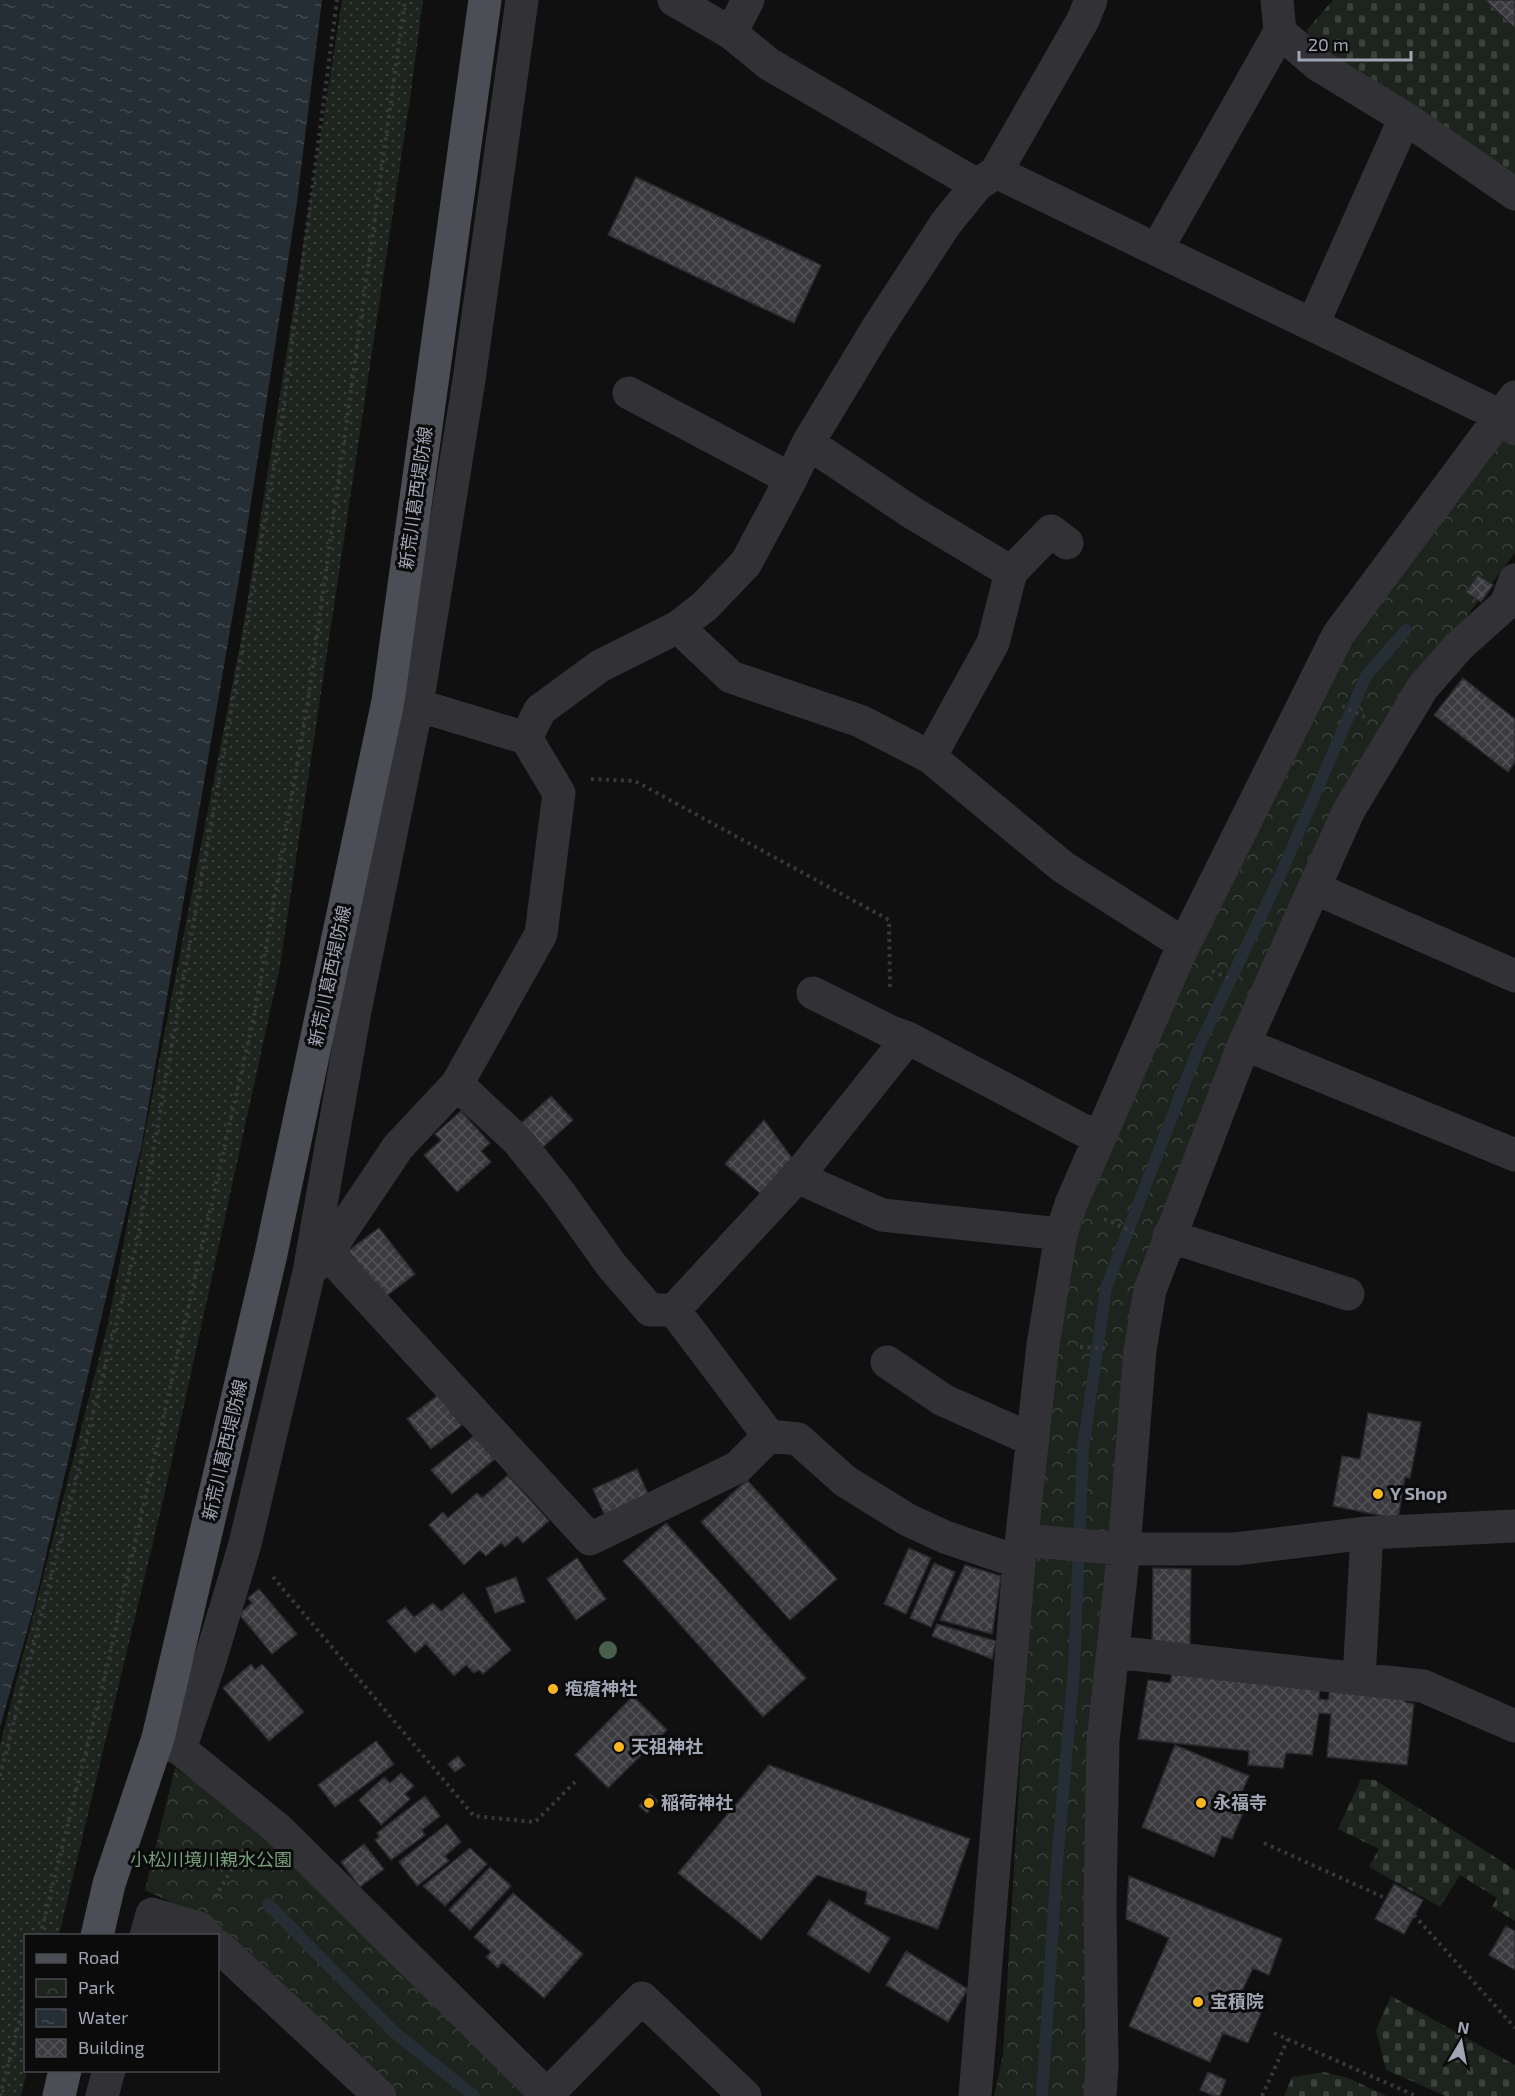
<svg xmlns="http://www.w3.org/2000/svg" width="1515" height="2096" font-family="'Exo 2','Noto Sans JP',sans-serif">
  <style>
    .grass { fill: url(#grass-dots) }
    .cemetery { fill: url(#cemetery-stones) }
    .park { fill: url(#park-crowns) }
    .water { fill: url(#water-ripples) }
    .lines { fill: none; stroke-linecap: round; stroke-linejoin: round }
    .stream { stroke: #262e35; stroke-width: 12 }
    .building { fill: url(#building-cross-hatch); stroke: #2a2a2d; stroke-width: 1.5 }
    .path { stroke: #37383d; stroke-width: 4; stroke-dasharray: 3 4.5; stroke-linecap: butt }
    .minor { stroke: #313136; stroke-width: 33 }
    .major { stroke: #4c4e55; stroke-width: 33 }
    .tree { fill: #485f4b }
    .poi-dot { fill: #f8b720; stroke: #0b0b0c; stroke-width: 2 }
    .labels { text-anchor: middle; stroke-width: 6; stroke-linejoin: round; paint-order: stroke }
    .street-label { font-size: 18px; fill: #a0a5b3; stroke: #0b0b0c }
    .poi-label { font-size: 18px; font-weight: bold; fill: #a0a5b3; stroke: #0b0b0c; text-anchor: start }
    .park-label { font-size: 18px; fill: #769f7a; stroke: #0b0b0c }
  </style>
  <defs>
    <pattern id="grass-dots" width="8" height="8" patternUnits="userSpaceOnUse" patternTransform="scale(1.5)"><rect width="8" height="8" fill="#1c241d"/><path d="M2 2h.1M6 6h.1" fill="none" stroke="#3a413b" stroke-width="1.8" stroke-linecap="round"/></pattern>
    <pattern id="cemetery-stones" width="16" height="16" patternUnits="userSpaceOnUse" patternTransform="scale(1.5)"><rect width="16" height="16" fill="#1c241d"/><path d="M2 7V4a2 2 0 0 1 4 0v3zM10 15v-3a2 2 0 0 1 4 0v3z" fill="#3a413b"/></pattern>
    <pattern id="park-crowns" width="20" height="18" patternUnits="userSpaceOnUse" patternTransform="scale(1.5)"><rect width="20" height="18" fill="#1c241d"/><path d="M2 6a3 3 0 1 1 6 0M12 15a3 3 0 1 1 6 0" fill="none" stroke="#3a413b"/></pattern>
    <pattern id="water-ripples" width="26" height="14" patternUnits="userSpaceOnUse" patternTransform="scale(1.5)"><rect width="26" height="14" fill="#262e35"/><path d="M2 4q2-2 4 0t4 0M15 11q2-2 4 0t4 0" fill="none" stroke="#424950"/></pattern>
    <pattern id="building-cross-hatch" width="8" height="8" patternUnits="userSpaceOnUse" patternTransform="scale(1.5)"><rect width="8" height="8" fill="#3a3a3f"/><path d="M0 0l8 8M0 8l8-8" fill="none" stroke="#535458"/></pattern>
  </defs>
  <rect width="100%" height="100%" fill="#101011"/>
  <path class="grass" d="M342,0H423L411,92L280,966L165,1492L59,1935L26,1936L27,2071L21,2096H0V1745L108,1323L242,635Z"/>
  <path class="cemetery" d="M1333,0H1485L1515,24V175L1324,53L1306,31Z
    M1361,1779L1375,1780L1515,1870V1921L1492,1907L1497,1898L1460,1875L1440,1907L1369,1867L1379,1849L1338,1829Z
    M1391,1996L1515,2065V2096H1446L1386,2070L1376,2030Z
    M1324,2072L1348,2078L1387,2096H1284L1292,2077Z"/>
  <path class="park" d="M1515,421V553L1437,655L1136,1285L1088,2096H994L1003,2054L1032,1562L1071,1247L1185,964L1346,637Z
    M175,1768L258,1826L534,2096H398L211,1921L145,1890Z"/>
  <path class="water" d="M0,0H322L296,209L242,561L142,1143L34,1607L0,1727Z"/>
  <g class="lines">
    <path class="stream" d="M268,1904L394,2032L474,2096
      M1042,2096L1057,1862L1074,1668L1083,1448L1106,1288L1200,1044L1279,878L1366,676L1406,630"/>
  </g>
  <path class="building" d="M1485,0H1515V28Z
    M636,177L821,265L794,323L608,235Z
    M1478,575L1493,585L1481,602L1466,592Z
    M1463,678L1515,719V762L1508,772L1434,715Z
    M551,1096L573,1120L541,1149L519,1125Z
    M461,1111L490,1143L481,1151L491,1162L457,1192L424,1155L441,1140L435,1134Z
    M764,1120L792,1158L761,1194L725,1164Z
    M379,1228L415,1274L385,1297L348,1251Z
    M438,1395L462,1425L431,1449L407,1419Z
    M1368,1413L1421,1422L1410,1478L1405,1477L1398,1519L1333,1506L1342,1456L1360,1459Z
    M475,1435L495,1459L452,1494L431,1470Z
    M637,1469L649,1496L605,1516L593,1489Z
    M508,1475L549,1521L523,1543L517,1536L505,1547L501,1543L486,1556L480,1550L464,1565L429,1525L443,1512L448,1518L477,1493L482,1498Z
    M747,1480L837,1579L790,1620L701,1522Z
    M666,1523L806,1678L763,1717L623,1561Z
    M909,1548L931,1558L906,1614L884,1604Z
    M577,1558L606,1599L576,1620L547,1579Z
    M934,1563L955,1572L931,1627L910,1618Z
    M965,1565L1001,1576L992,1634L940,1620Z
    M1153,1568L1191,1569L1190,1645L1152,1644Z
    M516,1577L525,1602L495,1613L486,1588Z
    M259,1589L297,1634L272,1654L239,1614L252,1603L248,1598Z
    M463,1593L511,1650L483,1674L479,1670L474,1673L466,1665L454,1676L426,1644L415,1653L387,1621L405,1607L414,1617L433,1603L441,1611Z
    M937,1624L996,1641L992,1659L932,1636Z
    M251,1664L255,1670L262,1664L304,1712L269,1741L223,1688Z
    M1172,1674L1320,1688L1319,1699L1328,1700L1330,1690L1406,1698L1405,1702L1414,1704L1407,1765L1327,1757L1331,1714L1319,1713L1312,1755L1286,1753L1283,1768L1248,1765L1249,1751L1138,1739L1148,1680L1170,1683Z
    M633,1696L667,1730L608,1788L575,1755Z
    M376,1741L394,1764L335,1807L318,1785Z
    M1175,1745L1249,1776L1239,1799L1247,1803L1232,1839L1222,1836L1214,1857L1142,1827Z
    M458,1756L465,1765L455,1772L448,1764Z
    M769,1765L970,1839L938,1929L865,1904L867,1892L817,1875L761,1940L678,1873Z
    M401,1773L414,1786L405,1794L410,1799L381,1825L359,1800L384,1777L390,1783Z
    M650,1794L658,1801L647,1813L639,1806Z
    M425,1796L440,1816L422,1830L425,1835L391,1860L375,1840L379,1837L377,1833Z
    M447,1824L461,1842L445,1856L449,1861L417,1886L399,1862Z
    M364,1844L384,1869L360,1887L341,1862Z
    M470,1848L487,1864L445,1906L423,1886Z
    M490,1867L511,1886L470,1930L449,1910Z
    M1129,1876L1282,1939L1269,1975L1253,1968L1240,1995L1264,2006L1248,2043L1223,2033L1210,2062L1129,2026L1169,1938L1126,1919Z
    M1394,1884L1423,1900L1404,1934L1375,1919Z
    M513,1893L583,1954L544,1998L502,1962L498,1968L486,1957L491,1952L474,1937Z
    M829,1900L890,1938L869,1973L807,1934Z
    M1506,1926L1515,1931V1970L1489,1955Z
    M906,1951L968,1989L948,2022L886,1985Z
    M1208,2072L1226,2080L1220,2096H1214L1200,2090Z"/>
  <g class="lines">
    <path class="path" d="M1342,706L1365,717
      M591,779L635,781L889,920L890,990
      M1212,971L1233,980
      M1104,1219L1133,1232
      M1080,1347L1105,1348
      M273,1577L474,1816L535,1822L575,1782
      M0,1776L137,1242L280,434L337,0
      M1264,1843L1385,1898
      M215,1897L245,1847
      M1414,1915L1515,2028
      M40,1936L106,1671L255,1012L308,701L405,0
      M1274,2033L1416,2096
      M0,2096L26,1995
      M1262,2096L1288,2039"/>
    <path class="minor" d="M674,0L731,33L769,64L977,185
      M1277,0L1280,32L1318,65L1405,118L1515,194
      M731,33L748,0
      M996,172L1501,416L1515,429
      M1157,249L1280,32
      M1313,324L1405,118
      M629,393L791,479
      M808,443L911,512L1011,572
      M678,627L731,677L860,721L930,757L1063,867L1184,944
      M526,738L540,710L600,666L678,627L705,606L746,563L791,479L808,443L878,327L946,223L977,185L996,172L1083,20L1091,0
      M930,757L993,643L1011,572L1051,531L1067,543
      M1314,888L1515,976
      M813,993L891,1032L908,1038L1098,1138
      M908,1038L797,1177L674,1310L769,1436L798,1439L845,1481L908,1520L945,1537L1019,1562
      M1244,1044L1515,1155
      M457,1084L517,1140L559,1192L612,1266L650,1310H674
      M797,1177L882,1215L1061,1234
      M1169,1236L1348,1294
      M327,1253L590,1539L738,1467L769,1436
      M310,1271L327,1253L398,1147L457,1084L541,934L559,793L526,738L417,705
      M887,1362L943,1400L1033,1440
      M1023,1540L1124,1549H1235L1367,1533L1515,1526
      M1114,1652L1423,1686L1515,1726
      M1359,1679L1367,1533
      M162,1741L180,1749L278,1829L548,2096
      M180,1749L209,1664L245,1544L309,1272L355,1011L417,705L469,380L522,0
      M146,1936L152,1914L199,1928L207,1936
      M218,1946L380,2096
      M547,2095L642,1998L745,2096
      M102,2096L109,2070
      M975,2096L1019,1562L1043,1345L1061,1234L1071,1204L1179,955L1338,635L1515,397
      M1100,2096L1102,2065L1100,1903L1103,1741L1124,1549L1140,1350L1150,1290L1244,1044L1349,810L1423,687L1459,646L1506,604L1515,580"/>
    <path class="major" d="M97,1936L109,1884L158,1738L271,1254L388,701L485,0
      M59,2096L65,2070"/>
  </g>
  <circle class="tree" cx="608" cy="1650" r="9"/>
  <g class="poi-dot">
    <circle cx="1378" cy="1494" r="6"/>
    <circle cx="553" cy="1689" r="6"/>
    <circle cx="619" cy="1747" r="6"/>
    <circle cx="649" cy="1803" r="6"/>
    <circle cx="1201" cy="1803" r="6"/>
    <circle cx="1198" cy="2002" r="6"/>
  </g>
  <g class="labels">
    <g class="street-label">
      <text transform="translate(416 498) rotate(-82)" y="6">新荒川葛西堤防線</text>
      <text transform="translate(330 976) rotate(-78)" y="6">新荒川葛西堤防線</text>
      <text transform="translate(225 1450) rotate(-77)" y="6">新荒川葛西堤防線</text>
    </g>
    <g class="poi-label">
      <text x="1390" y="1500">Y Shop</text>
      <text x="565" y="1695">疱瘡神社</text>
      <text x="631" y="1753">天祖神社</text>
      <text x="661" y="1809">稲荷神社</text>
      <text x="1213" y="1809">永福寺</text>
      <text x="1210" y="2008">宝積院</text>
    </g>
    <g class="park-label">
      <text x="211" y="1866">小松川境川親水公園</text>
    </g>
  </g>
  <rect x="24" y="1934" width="195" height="138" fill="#0b0b0c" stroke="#47494f" stroke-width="1.5"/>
  <rect x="36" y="1954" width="30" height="9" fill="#4c4e55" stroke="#47494f" stroke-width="1.5"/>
  <text x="78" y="1964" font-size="18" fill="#a0a5b3">Road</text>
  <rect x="36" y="1979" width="30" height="18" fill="url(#park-crowns)" stroke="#47494f" stroke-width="1.5"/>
  <text x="78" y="1994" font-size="18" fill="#a0a5b3">Park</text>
  <rect x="36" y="2009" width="30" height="18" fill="url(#water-ripples)" stroke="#47494f" stroke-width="1.5"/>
  <text x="78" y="2024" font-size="18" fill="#a0a5b3">Water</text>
  <rect x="36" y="2039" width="30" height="18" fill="url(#building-cross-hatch)" stroke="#47494f" stroke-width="1.5"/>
  <text x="78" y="2054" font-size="18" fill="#a0a5b3">Building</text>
  <g transform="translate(1461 2042) rotate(10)" stroke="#0b0b0c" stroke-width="4.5" paint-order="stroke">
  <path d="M0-4.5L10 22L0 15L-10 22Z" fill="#a0a5b3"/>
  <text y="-9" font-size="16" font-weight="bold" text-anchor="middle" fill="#a0a5b3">N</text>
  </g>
  <path d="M1299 51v9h112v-9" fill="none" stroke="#a0a5b3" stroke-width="3"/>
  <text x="1308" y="51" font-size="18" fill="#a0a5b3" stroke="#0b0b0c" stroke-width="4.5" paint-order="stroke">20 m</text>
</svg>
